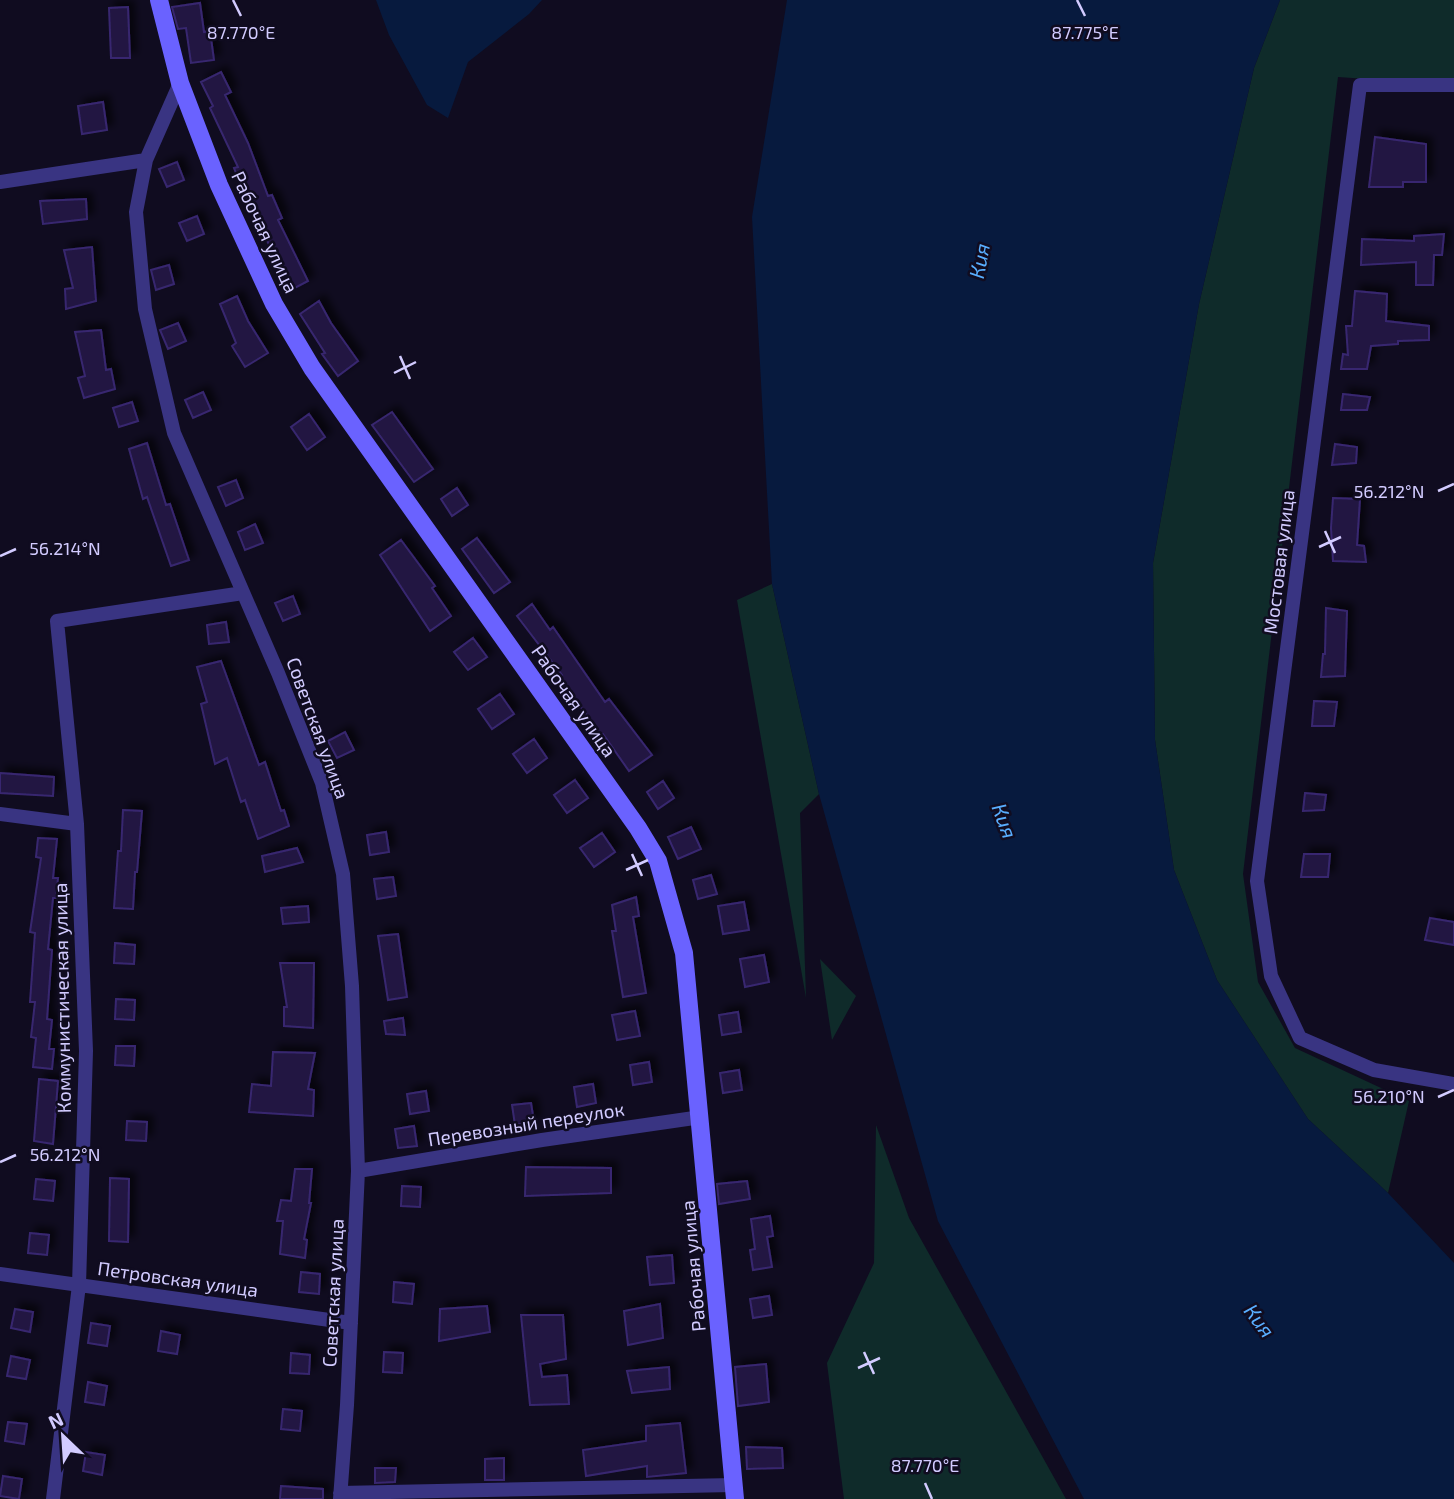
<svg xmlns="http://www.w3.org/2000/svg" width="1454" height="1499" font-family="'Exo 2',sans-serif">
  <style>
    .green { fill: #0f2b2a }
    .water { fill: #071a3e }
    .building { fill: #211742; stroke: #38286f; stroke-width: 2; filter: url(#shadow) }
    .lines { fill: none; stroke-linecap: round; stroke-linejoin: round }
    .street { stroke: #393482; stroke-width: 14 }
    .secondary { stroke: #6a62ff; stroke-width: 18 }
    .ticks { fill: none; stroke: #d2cbff; stroke-width: 2.5 }
    .labels { text-anchor: middle; stroke-width: 5; stroke-linejoin: round; paint-order: stroke }
    .street-label { font-size: 19px; fill: #d2cbff; stroke: #100c20 }
    .water-label { font-size: 21px; font-style: italic; fill: #59aeff; stroke: #100c20 }
    .ticks-label { font-size: 18px; text-anchor: middle; fill: #d2cbff; stroke: #100c20; stroke-width: 5; stroke-linejoin: round; paint-order: stroke }
  </style>
  <defs>
    <filter id="shadow"><feDropShadow dx="6" dy="-6" stdDeviation="3.5" flood-color="#0009"/></filter>
  </defs>
  <rect width="100%" height="100%" fill="#100c20"/>
  <path class="green" d="M1280,0H1454V85L1338,77L1243,874L1258,982L1295,1048L1409,1101L1388,1193L1308,1119L1217,980L1174,870L1155,740L1153,563L1199,304L1254,68Z
    M772,584L819,794L800,813L806,998L737,600Z
    M820,959L856,996L832,1040Z
    M876,1125L909,1218L1066,1499H844L827,1363L874,1263Z"/>
  <path class="water" d="M376,0H542L529,14L468,62L448,118L427,105L389,35Z
    M787,0H1280L1254,68L1199,304L1153,563L1155,740L1174,870L1217,980L1308,1119L1388,1193L1454,1263V1499H1084L938,1221L819,794L772,584L752,217Z"/>
  <path class="building" d="M200,3L204,32L210,31L214,60L191,63L186,28L178,29L172,7Z
    M128,7L130,58H111L109,8Z
    M221,72L231,92L225,95L248,143L268,196L272,195L282,218L278,220L308,281L291,290L243,191L234,168L238,167L210,108L213,106L201,82Z
    M103,102L107,130L82,134L78,106Z
    M1375,137L1426,144V182H1403V187H1369Z
    M177,162L184,180L167,187L159,169Z
    M86,199L87,219L43,224L40,201Z
    M197,216L204,234L187,241L179,223Z
    M1444,234L1442,255H1434L1433,285H1416V262L1361,265L1362,239L1414,241V236Z
    M92,247L96,301L66,309L65,289L73,288L64,250Z
    M169,265L174,284L156,290L151,270Z
    M1355,291L1387,294L1386,321L1429,326V340L1398,341V344L1371,346L1367,369H1341L1343,354L1348,355L1346,326H1352Z
    M237,296L248,321L268,353L245,367L232,346L236,343L220,304Z
    M319,301L331,323L358,361L338,376L322,354L325,353L300,314Z
    M178,323L186,341L168,349L160,330Z
    M101,330L106,370L111,369L115,389L84,398L78,378L85,376L75,332Z
    M203,392L211,410L193,418L185,400Z
    M1343,394L1370,397L1367,410H1341Z
    M132,402L138,421L119,427L113,408Z
    M392,412L433,469L414,482L372,425Z
    M309,414L325,437L307,450L291,427Z
    M147,443L166,505L170,504L189,560L171,566L147,497L143,499L129,449Z
    M1335,444L1357,447L1356,463L1332,465Z
    M236,480L243,498L226,506L218,487Z
    M457,488L468,505L452,516L441,499Z
    M1333,498L1360,499L1357,545L1364,546L1366,562L1333,561L1331,528Z
    M255,524L263,543L245,550L238,532Z
    M477,538L510,582L494,593L462,549Z
    M401,540L435,586L432,588L451,616L430,631L380,555Z
    M293,596L300,614L283,621L275,603Z
    M532,604L550,630L553,627L605,702L609,699L652,755L629,771L603,734L601,735L559,677L562,675L517,616Z
    M1326,608L1347,611L1345,676L1321,677L1323,654H1325Z
    M226,622L229,642L209,644L207,625Z
    M473,638L487,657L468,670L454,652Z
    M221,661L259,765L265,762L281,811L284,810L289,826L258,839L245,800L241,802L227,758L215,764L201,704L207,702L197,667Z
    M500,694L514,714L492,729L478,709Z
    M1314,701L1337,702L1334,726H1312Z
    M345,732L354,750L337,758L328,741Z
    M534,739L547,758L527,773L513,754Z
    M0,773L54,777L53,796L0,793Z
    M575,780L588,798L567,813L554,795Z
    M663,781L674,798L658,809L647,792Z
    M1305,793L1326,795L1324,810L1303,811Z
    M123,810L142,811L137,872H135L133,909L114,908L118,851H121Z
    M691,827L701,849L678,859L668,837Z
    M386,832L389,852L370,855L367,835Z
    M602,833L615,852L594,867L580,848Z
    M38,838L57,839L53,878H58L56,898H53L48,949L52,950L47,1019L52,1020L49,1049H54L52,1069L33,1067L36,1038L31,1037L35,1002H30L35,933L30,932L41,858L36,857Z
    M297,848L303,862L265,872L262,856Z
    M1304,854H1330L1328,877H1301Z
    M711,875L717,894L698,899L693,880Z
    M393,877L396,896L377,899L374,879Z
    M636,897L639,916L633,917L646,993L623,997L612,931H616L612,905Z
    M744,902L749,930L723,934L718,906Z
    M308,906L309,922L283,924L281,908Z
    M1430,918L1454,922V945L1425,940Z
    M398,934L407,997L388,1000L378,936Z
    M115,943L135,945L134,964L114,963Z
    M764,955L769,982L745,987L740,959Z
    M280,963H314L313,1028L284,1026V1007H287Z
    M116,999L135,1000L134,1020L115,1019Z
    M635,1011L640,1036L617,1040L612,1015Z
    M738,1012L741,1032L722,1035L719,1015Z
    M403,1018L405,1035L386,1034L384,1021Z
    M116,1046H135L134,1066L115,1065Z
    M273,1052L315,1053L308,1089L314,1090L313,1116L249,1112L252,1084L271,1086Z
    M649,1062L652,1082L633,1085L630,1065Z
    M739,1070L742,1090L723,1093L720,1073Z
    M39,1079L58,1081L53,1144L34,1141Z
    M593,1084L596,1103L577,1107L574,1087Z
    M426,1091L429,1111L410,1114L407,1094Z
    M531,1103L534,1122L515,1125L512,1105Z
    M127,1121L147,1122L146,1141L126,1140Z
    M414,1126L417,1146L398,1148L395,1129Z
    M526,1167L611,1168V1193L525,1196Z
    M295,1169H312L309,1203H311L304,1239L307,1240L305,1258L280,1254L283,1221H277L281,1200L291,1201Z
    M110,1178L129,1179L128,1242L109,1241Z
    M36,1179L55,1181L53,1201L34,1199Z
    M747,1181L750,1199L719,1204L717,1184Z
    M402,1186L421,1187L420,1207L401,1206Z
    M770,1216L773,1236L767,1237L772,1267L753,1270L750,1250L755,1249L751,1219Z
    M30,1233L49,1235L47,1255L28,1253Z
    M672,1255L674,1283L650,1285L647,1257Z
    M301,1272L320,1274L319,1294L299,1292Z
    M394,1282L414,1284L412,1304L393,1302Z
    M769,1296L772,1315L753,1318L750,1299Z
    M660,1304L663,1338L628,1345L624,1311Z
    M487,1306L490,1332L439,1341L440,1309Z
    M15,1309L33,1312L30,1332L11,1328Z
    M521,1315H563L566,1359L540,1364L542,1377L567,1375L569,1404L530,1405Z
    M91,1323L110,1326L107,1346L88,1343Z
    M161,1331L180,1335L177,1354L158,1351Z
    M384,1352L403,1353L402,1373L383,1372Z
    M291,1353L310,1355L309,1374L290,1373Z
    M11,1356L30,1360L26,1379L7,1376Z
    M766,1364L769,1402L738,1406L735,1367Z
    M669,1367L670,1389L632,1393L627,1371Z
    M88,1382L107,1386L104,1405L85,1402Z
    M283,1409L302,1411L300,1431L281,1429Z
    M8,1422L27,1424L24,1444L5,1441Z
    M680,1423L686,1473L647,1477V1466L586,1476L583,1450L646,1441V1426Z
    M746,1447L782,1448L783,1468L747,1469Z
    M86,1452L105,1455L102,1475L83,1471Z
    M504,1458V1480H485V1459Z
    M375,1468H396L395,1482L375,1483Z
    M3,1476L22,1479L19,1499L0,1496Z
    M281,1486L323,1489V1499H280Z"/>
  <g class="lines">
    <path class="street" d="M180,83L146,160L136,212L145,309L174,433L278,673L322,783L343,874L352,986L358,1171L347,1405L340,1499
      M1454,85H1360L1257,881L1271,976L1300,1038L1374,1070L1454,1084
      M0,182L146,160
      M0,814L77,824
      M358,1171L542,1140L701,1117
      M0,1274L351,1323
      M340,1493L734,1485
      M53,1499L79,1285L86,1051L77,824L57,621L243,593"/>
    <path class="secondary" d="M159,0L180,83L219,185L274,304L312,368L638,828L658,861L684,953L735,1499"/>
  </g>
  <path class="ticks" d="M233,0L241,16M1077,0L1085,16M400,356L410,379M394,373L416,362M1438,491L1454,484M1325,531L1335,553M1319,547L1341,537M0,556L16,549M632,854L642,876M626,870L648,860M1438,1097L1454,1090M0,1162L16,1155M864,1352L874,1374M858,1368L880,1358M925,1483L932,1499"/>
  <g class="labels">
    <g class="street-label">
      <text transform="translate(265 232) rotate(65)" y="7">Рабочая улица</text>
      <text transform="translate(1279 562) rotate(-83)" y="7">Мостовая улица</text>
      <text transform="translate(574 701) rotate(55)" y="7">Рабочая улица</text>
      <text transform="translate(318 728) rotate(70)" y="7">Советская улица</text>
      <text transform="translate(62 998) rotate(-91)" y="7">Коммунистическая улица</text>
      <text transform="translate(526 1124) rotate(-9)" y="7">Перевозный переулок</text>
      <text transform="translate(693 1266) rotate(-95)" y="7">Рабочая улица</text>
      <text transform="translate(178 1279) rotate(8)" y="7">Петровская улица</text>
      <text transform="translate(333 1293) rotate(-87)" y="7">Советская улица</text>
    </g>
    <g class="water-label">
      <text transform="translate(980 261) rotate(-79)" y="7">Кия</text>
      <text transform="translate(1004 821) rotate(70)" y="7">Кия</text>
      <text transform="translate(1259 1321) rotate(53)" y="7">Кия</text>
    </g>
  </g>
  <g class="ticks-label">
    <text x="241" y="39">87.770°E</text>
    <text x="1085" y="39">87.775°E</text>
    <text x="1389" y="498">56.212°N</text>
    <text x="65" y="555">56.214°N</text>
    <text x="1389" y="1103">56.210°N</text>
    <text x="65" y="1161">56.212°N</text>
    <text x="925" y="1472">87.770°E</text>
  </g>
  <g transform="translate(63 1436) rotate(335)" stroke="#100c20" stroke-width="5" paint-order="stroke">
  <path d="M0-5L12 26L0 18L-12 26Z" fill="#d2cbff"/>
  <text y="-10" font-size="19" font-weight="bold" text-anchor="middle" fill="#d2cbff">N</text>
  </g>
</svg>
